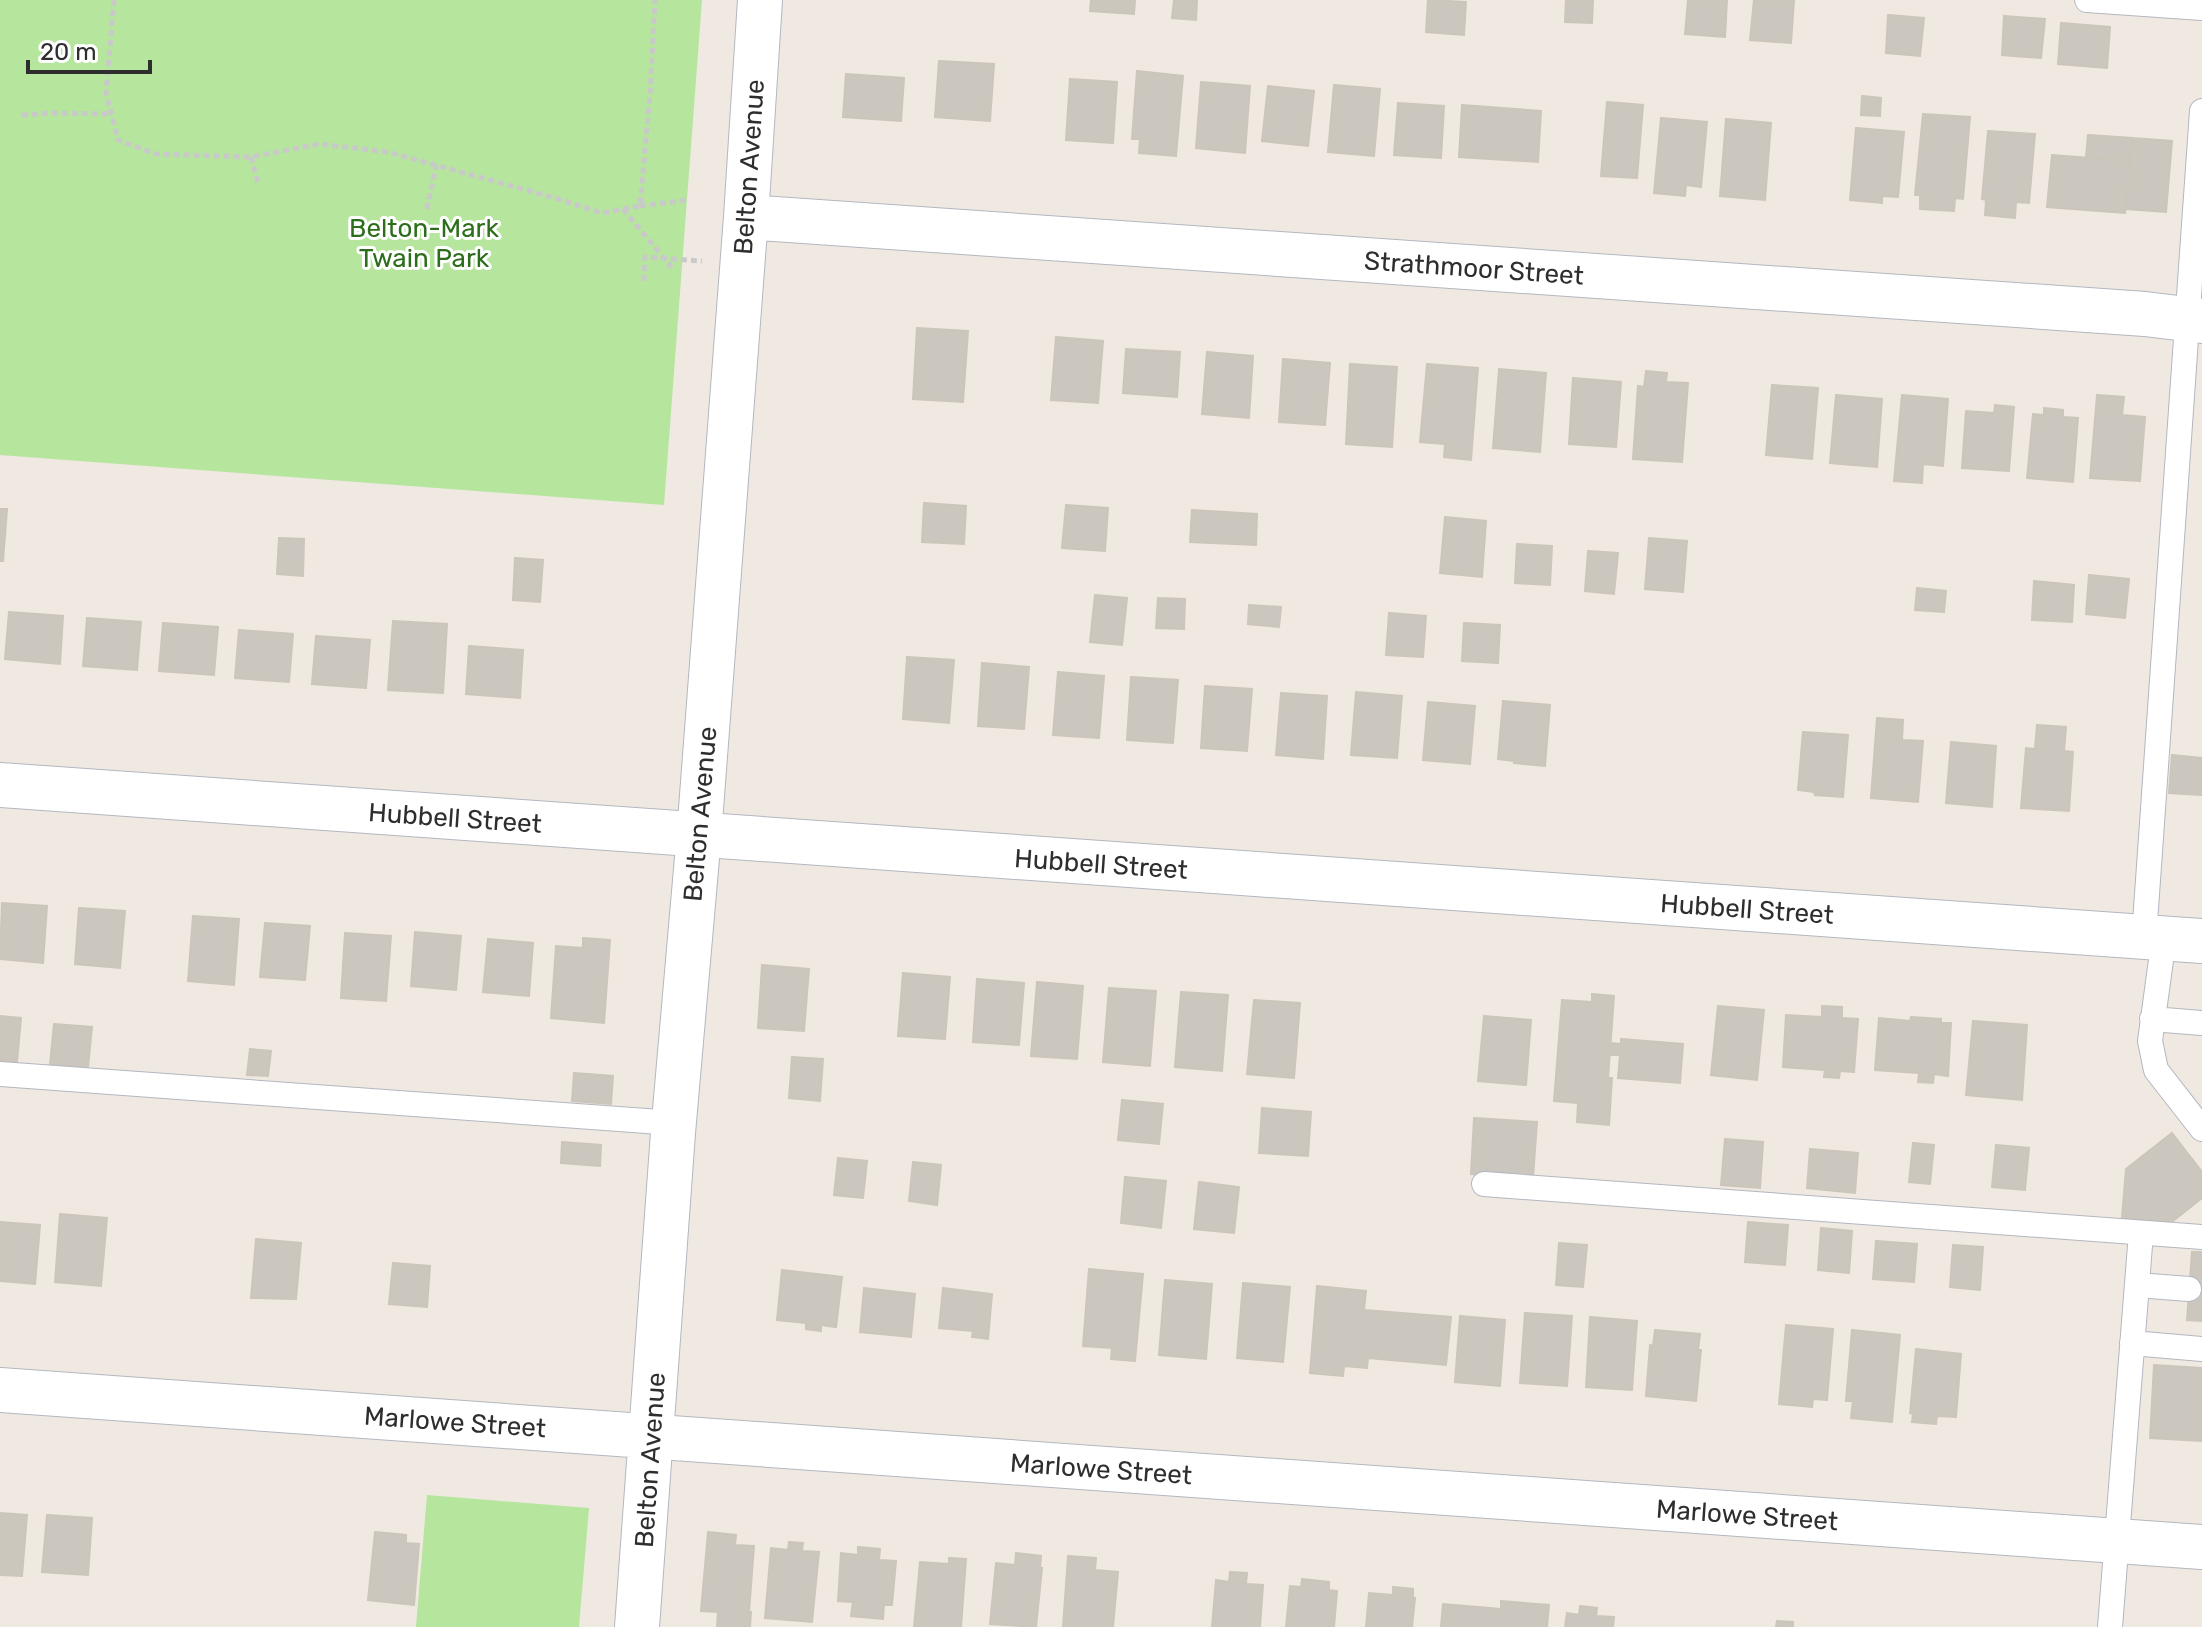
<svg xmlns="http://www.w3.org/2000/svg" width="2202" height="1627" font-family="Rubik,sans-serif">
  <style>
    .green { fill: #b6e59e }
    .building { fill: #cbc7bf; stroke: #cbc5ba; stroke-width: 2 }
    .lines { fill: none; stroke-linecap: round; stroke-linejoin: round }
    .service-casing { stroke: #b4b7c1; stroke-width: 26 }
    .minor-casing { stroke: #b4b7c1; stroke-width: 46 }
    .tertiary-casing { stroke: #b4b7c1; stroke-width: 46 }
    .path { stroke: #c9c9c9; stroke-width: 5; stroke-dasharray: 6 4; stroke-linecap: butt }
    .service { stroke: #fff; stroke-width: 24 }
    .minor { stroke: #fff; stroke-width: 44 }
    .tertiary { stroke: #fff; stroke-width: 44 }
    .labels { text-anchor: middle; stroke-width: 6; stroke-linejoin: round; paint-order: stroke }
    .street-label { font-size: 26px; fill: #2e2e2e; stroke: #fff }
    .park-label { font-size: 26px; fill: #2c6e1b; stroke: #fff }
  </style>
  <rect width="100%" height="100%" fill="#efe9e1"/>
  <path class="green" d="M0,0H702L664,505L0,455Z
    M427,1495L589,1508L579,1627H416Z"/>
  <path class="building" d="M1091,0H1135L1134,14L1090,11Z
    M1174,0L1197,1L1196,20L1172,18Z
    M1428,0L1466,2L1464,35L1426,32Z
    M1566,0H1593L1592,23L1565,22Z
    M1688,0H1727L1725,37L1685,34Z
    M1754,0H1794L1791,43L1750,40Z
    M1888,15L1924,18L1920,56L1886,53Z
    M2004,16L2045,19L2041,58L2002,55Z
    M2061,23L2110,27L2107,68L2058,64Z
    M939,61L994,64L990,121L935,117Z
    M1137,71L1183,76L1176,156L1139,153L1140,139H1132Z
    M846,74L904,78L901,121L843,117Z
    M1070,79L1117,82L1113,143L1066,140Z
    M1201,82L1250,86L1245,153L1196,148Z
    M1334,85L1380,89L1374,156L1328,152Z
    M1268,86L1314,91L1308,146L1262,141Z
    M1862,96L1881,98L1880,116L1861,115Z
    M1607,102L1643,105L1637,178L1601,176Z
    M1398,103L1444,106L1441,158L1394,155Z
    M1462,105L1541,111L1538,162L1459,157Z
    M1923,114L1970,117L1963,199L1955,198L1954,211L1920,209V195H1915Z
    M1661,118L1707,122L1701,187L1686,185L1685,196L1654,193Z
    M1726,119L1771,123L1765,200L1720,196Z
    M1856,128L1904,132L1898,197L1882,196V203L1850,200Z
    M1988,131L2035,134L2029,203L2016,202L2015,218L1985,215L1986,200L1982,199Z
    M2088,135L2132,138L2129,161L2086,157Z
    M2132,138L2172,141L2166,212L2126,209Z
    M2052,155L2129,161L2125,213L2047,207Z
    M917,328L968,331L963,402L913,399Z
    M1056,337L1103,341L1098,403L1051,400Z
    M1126,349L1180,352L1177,397L1123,393Z
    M1207,352L1253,356L1249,418L1202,414Z
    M1283,359L1330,363L1325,425L1279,422Z
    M1350,364L1397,367L1392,447L1346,444Z
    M1427,364L1478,368L1471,460L1444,457L1445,444L1420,442Z
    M1499,369L1546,373L1540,452L1493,448Z
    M1646,371L1667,373L1666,382L1688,383L1682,462L1633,459L1638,386L1644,387Z
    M1573,378L1621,382L1616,447L1569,444Z
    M1772,385L1818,388L1812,459L1766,455Z
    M1836,395L1882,399L1877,467L1830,463Z
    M1902,395L1948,399L1943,466L1923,464L1922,483L1894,481Z
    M2097,395L2124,397L2122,415L2145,417L2140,481L2090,478Z
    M1995,405L2014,407L2009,471L1962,468L1966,411L1994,413Z
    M2044,408L2063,410V417L2078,418L2073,482L2027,478L2033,414L2044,415Z
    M924,503L966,506L964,544L922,542Z
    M1066,505L1108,508L1105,551L1062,548Z
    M0,509H7L3,561H0Z
    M1192,510L1257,514L1256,545L1190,542Z
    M1445,517L1486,521L1482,577L1440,573Z
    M279,538L304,539L303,576L277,574Z
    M1649,538L1687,541L1683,592L1645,589Z
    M1517,544L1552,546L1550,585L1515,583Z
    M1588,551L1618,553L1614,594L1585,591Z
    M515,558L543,560L540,602L513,600Z
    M2089,575L2129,579L2125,618L2086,614Z
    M2034,581L2074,585L2072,622L2032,620Z
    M1917,588L1946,591L1944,612L1915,610Z
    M1095,595L1127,598L1122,645L1090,642Z
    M1158,598L1185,599L1184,629L1156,628Z
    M1249,605L1281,607L1279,627L1248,624Z
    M9,612L63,616L60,664L5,659Z
    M1389,613L1426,616L1423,657L1386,655Z
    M87,618L141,622L137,670L83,666Z
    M393,621L447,624L443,693L388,690Z
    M163,623L218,627L214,675L159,671Z
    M1464,623L1500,625L1498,663L1462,661Z
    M239,630L293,634L289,682L235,678Z
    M316,636L370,640L366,688L312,684Z
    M469,646L523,650L520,698L466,694Z
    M907,657L954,660L949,723L903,719Z
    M982,663L1029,667L1024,729L978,726Z
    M1058,672L1104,676L1099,738L1053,735Z
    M1131,677L1178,680L1173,743L1127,740Z
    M1205,686L1252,689L1247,751L1201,748Z
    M1356,692L1402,696L1397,758L1351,755Z
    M1281,693L1327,696L1323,759L1276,755Z
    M1503,701L1550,705L1545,766L1514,763L1515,761L1498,759Z
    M1428,702L1475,706L1470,764L1423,760Z
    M1877,718L1903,720L1902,740L1923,741L1918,802L1871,798Z
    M2037,725L2066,727L2064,751L2073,752L2069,811L2021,808L2026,748L2035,749Z
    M1803,732L1848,735L1843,797L1815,795L1814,792L1798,790Z
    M1951,742L1996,746L1992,807L1946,803Z
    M2172,755L2202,758V795L2169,793Z
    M2,903L47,906L43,963L0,959Z
    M79,908L125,911L120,968L75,964Z
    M193,916L239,919L234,985L188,981Z
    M265,923L310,926L305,980L260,977Z
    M415,932L461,936L456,990L411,986Z
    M345,933L391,936L386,1001L341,998Z
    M583,938L610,940L604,1023L551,1018L556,946L583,948Z
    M488,939L533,943L529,996L483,992Z
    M762,965L809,969L804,1031L758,1028Z
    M903,973L950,977L945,1039L898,1036Z
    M977,979L1024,983L1019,1045L973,1042Z
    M1037,982L1083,986L1077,1059L1031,1056Z
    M1109,988L1156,991L1150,1066L1103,1062Z
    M1181,992L1228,995L1222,1071L1175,1067Z
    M1592,994L1614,996L1608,1078H1612L1609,1125L1577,1122L1578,1103L1554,1101L1562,1000L1592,1002Z
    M1254,1000L1300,1003L1294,1078L1247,1074Z
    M1718,1006L1764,1010L1757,1080L1711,1075Z
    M1822,1006L1842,1007V1018L1858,1019L1854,1072L1840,1071L1839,1078L1824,1077L1825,1070L1783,1067L1786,1015L1822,1017Z
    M0,1016L21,1018L17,1062L0,1060Z
    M1484,1016L1531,1020L1526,1085L1478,1081Z
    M1911,1017L1941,1019V1023H1951L1948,1076L1934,1074L1933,1083L1918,1082L1919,1073L1875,1070L1879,1018L1910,1021Z
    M1973,1021L2027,1025L2022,1100L1966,1095Z
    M54,1024L92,1027L88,1067L50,1064Z
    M1621,1039L1683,1044L1680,1083L1618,1078L1620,1055H1610L1611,1043L1621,1044Z
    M250,1049L271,1051L268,1076L247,1075Z
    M792,1057L823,1059L820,1101L789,1098Z
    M574,1073L613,1076L611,1104L572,1101Z
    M1122,1100L1163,1104L1159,1144L1118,1140Z
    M1262,1108L1311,1112L1308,1156L1259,1153Z
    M1474,1118L1537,1122L1533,1177L1471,1174Z
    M2172,1133L2202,1172V1198L2168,1225L2122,1218L2126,1169Z
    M1725,1139L1763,1142L1760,1188L1721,1185Z
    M562,1142L601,1145L600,1166L561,1163Z
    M1913,1143L1934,1145L1930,1184L1909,1182Z
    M1996,1145L2029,1148L2025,1190L1992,1187Z
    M1810,1149L1858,1153L1855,1193L1807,1188Z
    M838,1158L867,1161L863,1198L834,1195Z
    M913,1162L941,1165L937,1205L909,1201Z
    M1125,1177L1166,1181L1161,1228L1121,1223Z
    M1199,1182L1239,1187L1234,1233L1194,1229Z
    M60,1214L107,1218L101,1286L55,1282Z
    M0,1222L40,1225L35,1284L0,1281Z
    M1748,1222L1788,1225L1785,1265L1745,1262Z
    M1821,1228L1852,1231L1849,1273L1818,1270Z
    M256,1239L301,1243L296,1299L251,1298Z
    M1876,1241L1917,1244L1914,1282L1873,1279Z
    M1559,1243L1587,1245L1583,1287L1556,1285Z
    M1953,1245L1983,1247L1980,1290L1950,1287Z
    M2192,1252H2202V1321L2187,1320Z
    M393,1263L430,1266L427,1307L389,1304Z
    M1089,1269L1143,1274L1135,1361L1111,1359L1112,1348L1083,1346Z
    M782,1270L842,1277L836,1327L821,1325V1331L806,1329V1323L777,1320Z
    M1165,1280L1212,1284L1206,1359L1159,1355Z
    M1243,1283L1290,1287L1283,1362L1237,1358Z
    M1317,1286L1366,1291L1364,1310L1451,1317L1446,1365L1368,1358L1367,1368L1344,1366L1343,1376L1310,1373Z
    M864,1288L915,1294L911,1337L860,1332Z
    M943,1288L992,1294L988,1339L972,1337L973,1331L939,1328Z
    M1525,1313L1572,1316L1567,1386L1520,1383Z
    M1460,1316L1505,1320L1500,1386L1455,1382Z
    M1590,1317L1637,1321L1632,1390L1586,1387Z
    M1786,1325L1833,1329L1827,1400L1813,1399L1812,1407L1779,1404Z
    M1655,1330L1700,1334L1698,1350H1701L1696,1401L1646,1396L1650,1345L1653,1346Z
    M1852,1330L1900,1335L1892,1422L1851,1418L1853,1401H1846Z
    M1916,1349L1961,1354L1956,1417L1937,1416L1936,1424L1912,1422L1913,1414L1910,1413Z
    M2154,1365L2202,1368V1441L2150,1438Z
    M0,1513L27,1515L22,1576L0,1575Z
    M47,1515L92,1518L88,1575L42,1572Z
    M375,1532L406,1535V1543L419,1544L414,1605L368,1600Z
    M708,1532L736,1535L735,1545L754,1546L749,1612H751L750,1627H717L718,1612L701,1611Z
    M789,1542L803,1543L802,1551L819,1552L812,1622L765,1618L771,1548L788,1550Z
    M858,1547L880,1549L879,1560L896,1561L892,1605H884L883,1619L851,1616L853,1602L838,1601L841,1553L858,1555Z
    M1016,1553L1041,1556L1040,1568H1042L1036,1627L990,1624L996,1563L1015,1565Z
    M1068,1556L1096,1558L1095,1570L1118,1572L1113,1627H1063Z
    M949,1558L966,1559L961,1627H914L920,1562L949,1564Z
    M1230,1572L1247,1573L1246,1584L1263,1585L1260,1627H1212L1216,1580L1229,1582Z
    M1302,1579L1329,1582V1590L1337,1591L1334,1627H1286L1290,1586L1301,1587Z
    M1393,1587L1413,1589V1598H1415L1412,1627H1366L1369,1593L1393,1595Z
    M1501,1601L1549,1605L1547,1627H1441L1443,1604L1501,1609Z
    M1580,1606L1597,1608L1596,1616L1614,1617L1613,1627H1565L1567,1613L1579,1615Z
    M1777,1621L1793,1622V1627H1776Z"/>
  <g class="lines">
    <defs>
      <path id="service" d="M2087,0L2202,8
        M2144,937L2202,111
        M2164,938L2150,1041L2156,1070L2202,1129
        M2152,1019L2202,1023
        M0,1074L674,1123
        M1484,1184L2202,1237
        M2137,1285L2189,1289
        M2132,1343L2202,1349
        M2110,1627L2141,1233"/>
      <path id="minor" d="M746,217L2145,314L2202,321
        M0,1390L2202,1547
        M637,1627L673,1133L699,835L746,217L760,0"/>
      <path id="tertiary" d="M0,785L2202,941"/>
    </defs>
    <use href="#service" class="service-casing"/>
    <use href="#minor" class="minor-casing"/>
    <use href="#tertiary" class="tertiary-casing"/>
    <path class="path" d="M114,0L106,93L118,140L156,154L251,157L319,144L388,152L555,198L602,213L640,206L650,94L655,0
      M22,115L53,113L111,114
      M251,157L258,183
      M640,206L687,200
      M427,209L436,165
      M623,209L673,269
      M644,281L645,257L702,261"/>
    <use href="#service" class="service"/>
    <use href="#minor" class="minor"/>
    <use href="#tertiary" class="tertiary"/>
  </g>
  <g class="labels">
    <g class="street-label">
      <text transform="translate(749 167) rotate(-86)" y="9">Belton Avenue</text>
      <text transform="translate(1474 268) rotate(4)" y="9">Strathmoor Street</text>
      <text transform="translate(700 814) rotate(-85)" y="9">Belton Avenue</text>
      <text transform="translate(455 818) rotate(4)" y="9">Hubbell Street</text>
      <text transform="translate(1101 864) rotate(4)" y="9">Hubbell Street</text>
      <text transform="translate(1747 909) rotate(4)" y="9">Hubbell Street</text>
      <text transform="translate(455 1422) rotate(4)" y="9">Marlowe Street</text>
      <text transform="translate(650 1460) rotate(-86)" y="9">Belton Avenue</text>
      <text transform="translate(1101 1469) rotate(4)" y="9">Marlowe Street</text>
      <text transform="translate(1747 1515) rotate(4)" y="9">Marlowe Street</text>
    </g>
    <g class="park-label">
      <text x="424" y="237">Belton-Mark<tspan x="424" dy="30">Twain Park</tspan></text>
    </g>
  </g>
  <path d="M28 60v12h122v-12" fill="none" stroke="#2e2e2e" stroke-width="4"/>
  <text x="40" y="60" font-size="24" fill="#2e2e2e" stroke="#ffffff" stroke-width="6" paint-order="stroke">20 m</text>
</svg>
